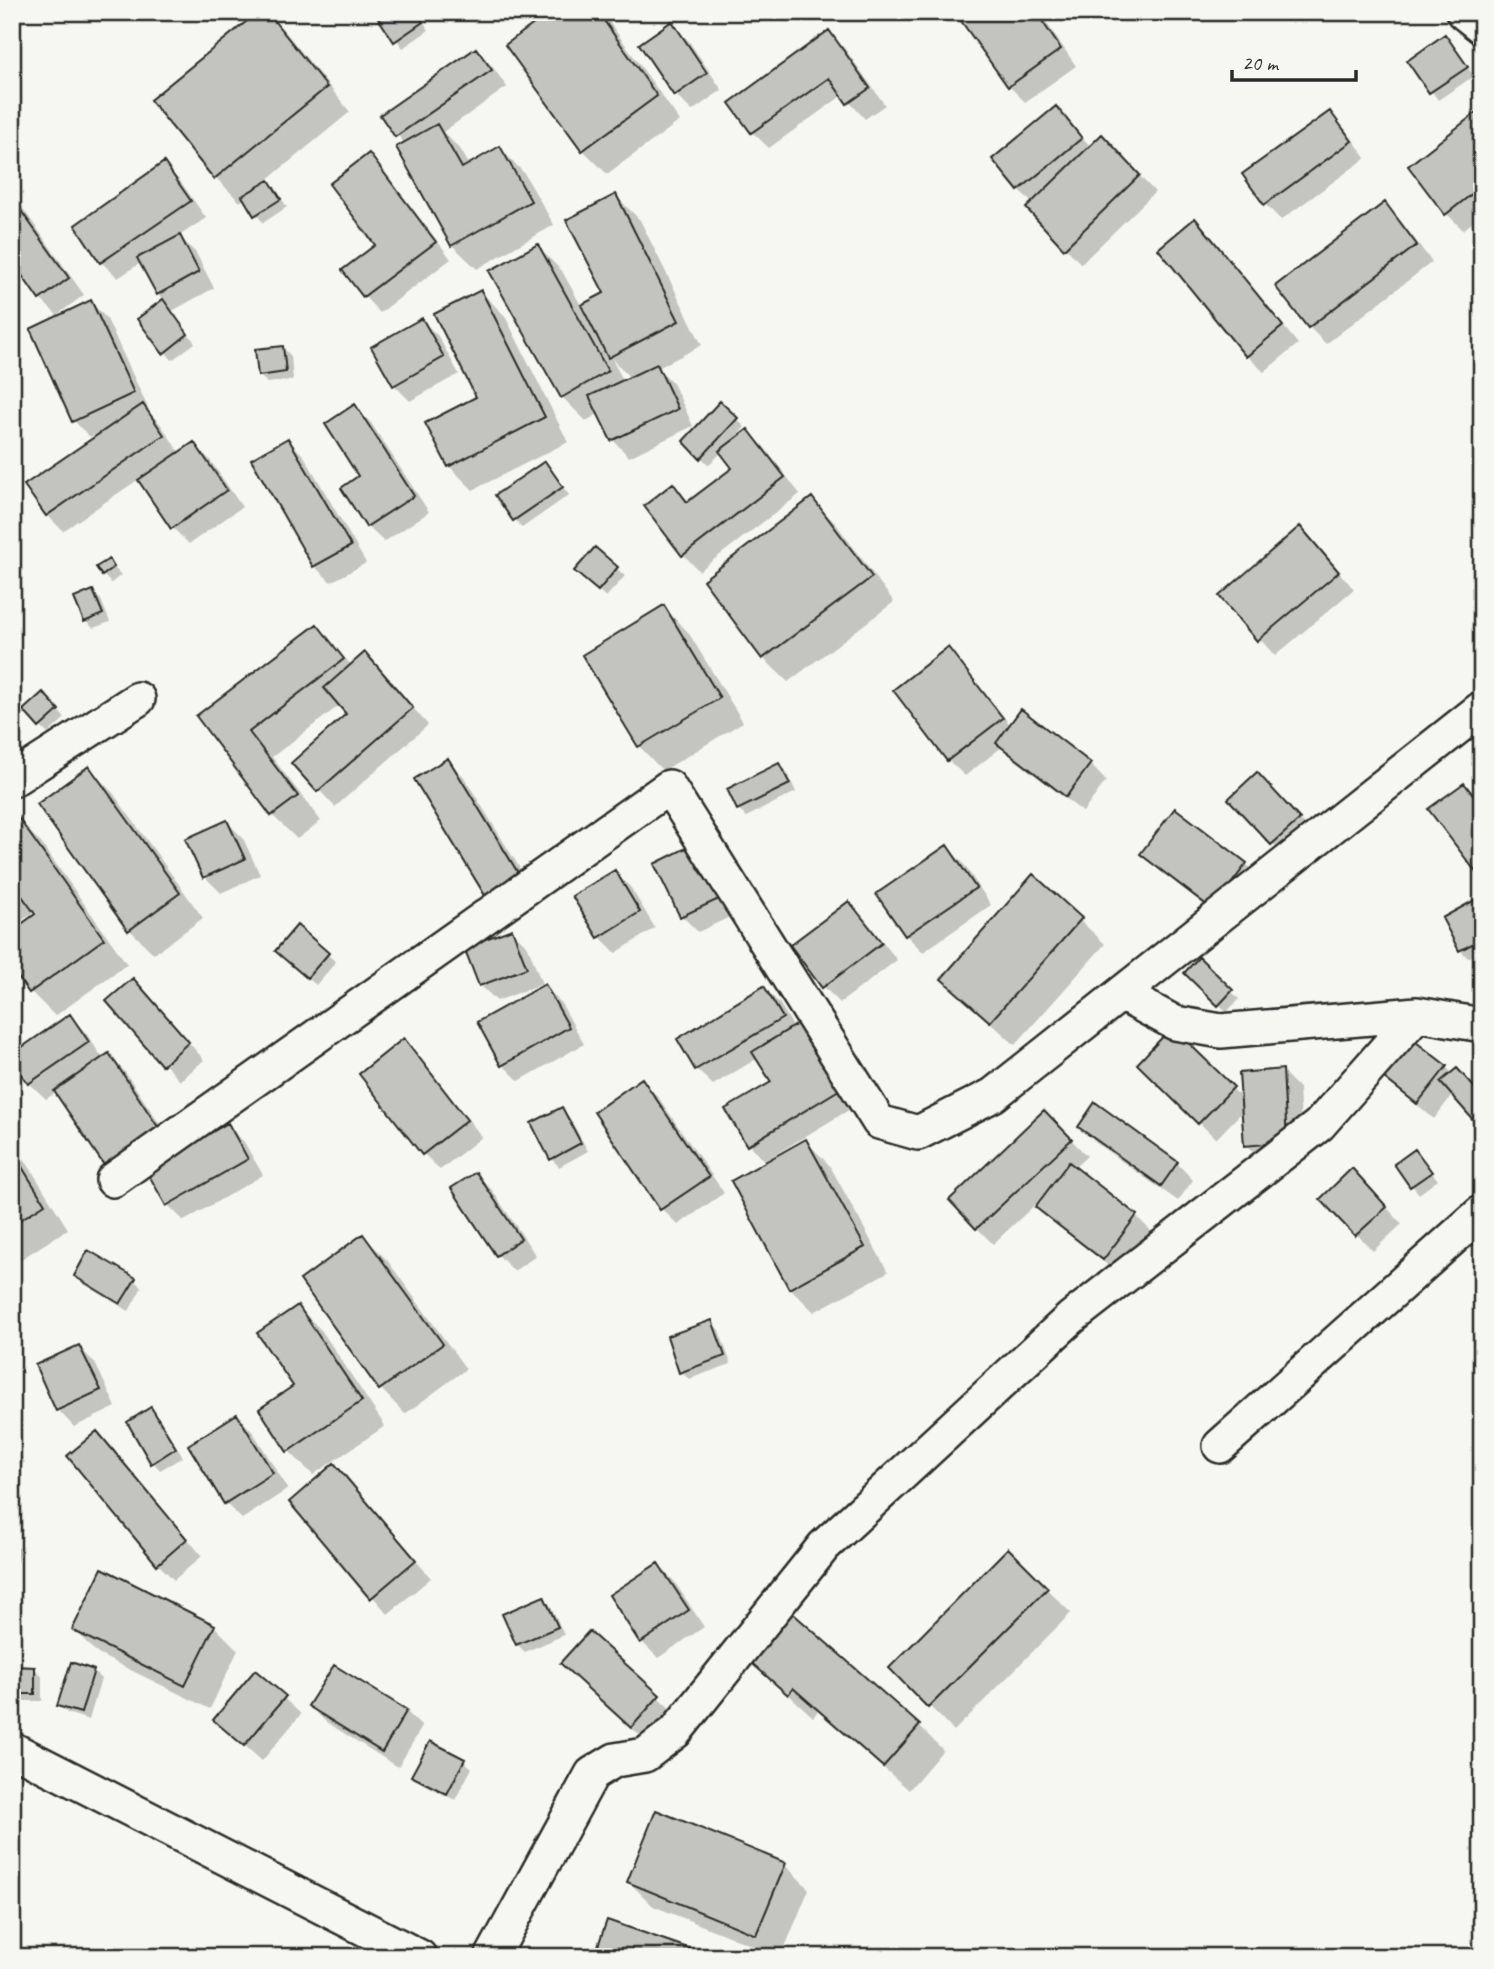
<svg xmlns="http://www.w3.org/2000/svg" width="1494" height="1969" font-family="Caveat,sans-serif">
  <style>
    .shadow { fill: #0003; fill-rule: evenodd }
    .building { fill: #c3c3c0; stroke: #2b2b2b; stroke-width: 2 }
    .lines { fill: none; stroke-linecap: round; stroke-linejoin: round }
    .minor-casing { stroke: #2b2b2b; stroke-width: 38 }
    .minor { stroke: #f6f6f2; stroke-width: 33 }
  </style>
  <rect width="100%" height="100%" fill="#f6f6f2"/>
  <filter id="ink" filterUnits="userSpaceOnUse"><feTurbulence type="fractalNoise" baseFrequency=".0143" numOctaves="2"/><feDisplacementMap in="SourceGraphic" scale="14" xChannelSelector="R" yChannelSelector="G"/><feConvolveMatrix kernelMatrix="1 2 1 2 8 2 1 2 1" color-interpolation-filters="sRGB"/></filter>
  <g filter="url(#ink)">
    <path class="shadow" d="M266,12L287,34L350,112L267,180L276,190L287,207L263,223L245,198L240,202L216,178L152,100Z
      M376,12H417L429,30L403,48Z
      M553,12H602L680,121L607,174L583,150Z
      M970,12H1039L1076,66L1025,102L1009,86Z
      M671,24L688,40L722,90L692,111L675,94Z
      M829,33L845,49L885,105L865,119L843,95L769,148L752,132L731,103Z
      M1445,37L1474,76L1438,100L1410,61Z
      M476,50L492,66L507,87L443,132L461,150L470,166L500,148L524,173L554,225L477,269L452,245L405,144L382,116Z
      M1056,108L1091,147L1118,153L1155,192L1081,264L1028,208L1033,204L1019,190Z
      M1482,111V215L1463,230L1447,214L1410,167Z
      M1330,114L1346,130L1366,158L1281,220L1265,204Z
      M369,155L385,172L451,259L380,313L364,296L345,271L377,246Z
      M164,164L180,181L206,218L179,236L196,253L214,288L172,311L195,343L172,360L139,319L164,300L158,294L142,262L118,278L101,262Z
      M12,193L84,295L57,315L40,299L12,258Z
      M616,196L640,220L702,345L658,368L673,383L693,426L629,457L613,440L600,413L586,421L562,397L537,246L562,271L582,307L606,294ZM612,359L631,379L624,382Z
      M1385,204L1401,221L1432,262L1326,344L1309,327L1278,287Z
      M1195,221L1211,237L1298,344L1264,372L1247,356Z
      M481,292L505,316L568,442L473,490L449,466L478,397Z
      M91,302L107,319L149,410L147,411L159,422L180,453L194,444L210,460L242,507L189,544L173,528L139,479L63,531L47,515L101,435L100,433L90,437L74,421L32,330Z
      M421,320L438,336L459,374L410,401L394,385Z
      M283,348L291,356L293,380L267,383L259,375Z
      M720,404L745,427L732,441L733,442L748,431L764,447L800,494L699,571L683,554L673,485L690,502L735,469L722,452L709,465L685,441Z
      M354,406L371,423L429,512L384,542L367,526Z
      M288,440L304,456L366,563L331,582L314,566Z
      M545,464L569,495L522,528L497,496Z
      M812,500L836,524L894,602L788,682L763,658L705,580Z
      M1300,529L1354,589L1275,656L1222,596Z
      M595,549L625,576L606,597L584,578Z
      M108,561L121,575L111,583L103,575Z
      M93,592L101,600L110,622L93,628L85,621Z
      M664,608L688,632L743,722L663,771L639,746L584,656Z
      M317,627L352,666L381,671L428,725L335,807L294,763L348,715L340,705L272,757L321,821L297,839L272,815L198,716Z
      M948,649L964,666L1011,726L1021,712L1090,764L1106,781L1083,812L1014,759L1002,747L965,776L948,760Z
      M50,702L65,718L48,734L41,727Z
      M448,760L464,777L535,893L488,896Z
      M779,765L787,773L796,792L746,817L738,809Z
      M89,768L113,793L203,918L154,954L130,930Z
      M1273,791L1315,836L1289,860L1231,799Z
      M17,819L41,843L127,964L55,1016L31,992L37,915L35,911L12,928V822Z
      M227,822L243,838L260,875L221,893L205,877Z
      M694,847L734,915L698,932L682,916Z
      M947,847L963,863L991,905L923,952L906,935L878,894Z
      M1143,854L1246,864L1262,881L1229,924L1159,870Z
      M615,872L631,888L655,928L616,953L600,937L575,897Z
      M1033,876L1105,944L1015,1045L943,979Z
      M1482,898V951L1468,958L1460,950Z
      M849,903L865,919L897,960L840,1003L824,987L793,945Z
      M297,928L336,962L316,985L285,959Z
      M512,931L528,947L542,984L497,1001L480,985Z
      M1200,960L1239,999L1227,1012L1187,973Z
      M545,986L561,1003L584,1044L519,1081L503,1065L479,1023Z
      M764,988L780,1004L794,1028L862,1102L766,1160L768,1162L806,1141L830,1166L888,1272L814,1312L790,1288L767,1163L748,1144L773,1083L758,1058L713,1085L696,1069Z
      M149,996L204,1060L180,1081L109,1001Z
      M70,1016L86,1033L103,1059L109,1055L125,1072L175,1147L57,1092L46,1099L29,1083Z
      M1172,1030L1242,1098L1282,1071L1299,1088L1303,1158L1262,1161L1246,1145L1243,1111L1216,1139L1139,1064Z
      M404,1041L420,1057L482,1137L440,1170L424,1154L362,1074Z
      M1446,1067L1453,1074V1094L1434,1119L1385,1077Z
      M642,1081L658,1097L724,1193L678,1225L662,1209Z
      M562,1109L569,1117L588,1151L559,1167L552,1159Z
      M227,1125L244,1142L263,1175L184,1221L168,1205Z
      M1080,1126L1177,1163L1193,1180L1178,1201L1096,1143Z
      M1060,1128L1087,1156L1074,1168L1136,1216L1152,1232L1120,1275L1054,1223L1037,1207L1042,1198L993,1244L977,1228Z
      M12,1139L68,1229L12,1265Z
      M1415,1151L1438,1180L1419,1194L1396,1165Z
      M476,1174L492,1190L536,1256L514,1271L498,1255Z
      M1368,1187L1402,1224L1373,1251L1323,1199Z
      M363,1236L387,1260L466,1369L405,1414L381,1389L302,1280Z
      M76,1276L134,1280L142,1287L129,1311L84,1284Z
      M298,1307L322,1331L385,1426L313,1475L289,1451L261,1409L295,1386Z
      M711,1322L719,1330L731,1364L689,1379L681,1372Z
      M79,1347L95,1363L116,1407L74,1427L58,1410L38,1366Z
      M151,1409L158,1417L183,1457L160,1470L153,1462Z
      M237,1416L253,1432L288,1489L242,1519L225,1503Z
      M97,1433L113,1449L202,1556L174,1580L158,1564Z
      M12,1445L25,1462L12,1471Z
      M334,1465L431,1578L388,1614L291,1502Z
      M12,1541L22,1551L12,1573Z
      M1008,1551L1071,1613L954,1731L892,1668Z
      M658,1565L674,1581L704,1627L658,1658L642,1642Z
      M543,1598L551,1606L564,1635L525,1652L517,1644Z
      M214,1626L238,1650L210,1709L98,1654L74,1630Z
      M589,1633L675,1713L648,1743L578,1679Z
      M750,1659L919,1726L943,1750L909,1790L818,1711L813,1717Z
      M34,1668L42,1676V1701H22L14,1693Z
      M93,1671L101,1679L89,1720L67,1713L59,1705Z
      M255,1672L301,1714L262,1761L216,1720Z
      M310,1706L406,1711L422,1727L398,1767L326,1722Z
      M464,1761L472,1768L455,1800L421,1783L413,1775Z
      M785,1865L809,1889L781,1957L653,1906L629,1882Z"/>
    <path class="building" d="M258,12H267L327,87L214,179L150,100Z
      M374,12H416L423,22L394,42Z
      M550,12H598L657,96L582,151L505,45Z
      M967,12H1036L1061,49L1008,87L959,18Z
      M672,21L707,73L674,96L639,44Z
      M829,30L870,88L847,104L829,78L751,133L729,103Z
      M1445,34L1468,67L1429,93L1407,61Z
      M476,48L492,70L395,137L380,115Z
      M1056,106L1082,138L1018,191L992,159Z
      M1482,108V186L1445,215L1408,166Z
      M1330,111L1352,141L1264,205L1242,174Z
      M437,124L462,168L500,146L531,201L451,246L396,147Z
      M1102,134L1140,175L1064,249L1026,208Z
      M369,153L436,242L363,297L342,270L375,245L329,184Z
      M164,162L191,201L100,263L75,225Z
      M269,180L281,199L254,216L242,196Z
      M616,194L679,321L608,358L581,305L604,293L566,220Z
      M12,198L69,278L39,300L12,261Z
      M1385,202L1417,245L1308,328L1275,286Z
      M1195,218L1283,326L1246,357L1158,249Z
      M180,235L199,272L157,295L137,258Z
      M538,244L608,371L561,398L489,271Z
      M481,290L545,417L448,467L425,423L476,397L434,314Z
      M163,299L188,334L163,354L137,319Z
      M91,300L134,393L72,422L30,329Z
      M422,318L444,357L393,386L371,347Z
      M283,346L286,372L258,376L255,349Z
      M657,364L678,409L611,441L589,396Z
      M720,401L738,418L700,459L683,441Z
      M143,404L164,435L46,516L24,485Z
      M355,404L414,496L366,527L341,488L358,476L325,424Z
      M748,429L785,477L682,556L644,506L673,483L687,502L732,468L719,451Z
      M288,438L351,546L313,567L251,459Z
      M194,442L227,490L171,529L138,480Z
      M545,461L563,487L513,521L495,495Z
      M812,497L872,577L762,659L703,580Z
      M1300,526L1339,572L1257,641L1219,596Z
      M595,547L618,567L598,591L574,571Z
      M109,559L114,567L102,576L96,567Z
      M93,590L103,614L84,622L74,598Z
      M664,605L720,698L638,747L582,655Z
      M317,624L344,659L249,732L298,796L271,816L196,716Z
      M948,647L1003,718L947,761L893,690Z
      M365,652L413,708L317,792L291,763L346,714L324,688Z
      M43,692L59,710L39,728L23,710Z
      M1021,709L1091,763L1066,797L996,743Z
      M448,758L520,876L486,897L414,779Z
      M779,763L790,784L737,810L727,789Z
      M89,766L180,893L128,931L37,804Z
      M1257,772L1300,819L1271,845L1228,799Z
      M1464,783L1482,806V880L1428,809Z
      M1175,808L1247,863L1212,909L1140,854Z
      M17,816L104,939L29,993L12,969V931L35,914L14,885L12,886V820Z
      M227,820L245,859L203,878L185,839Z
      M694,844L719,899L680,917L654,864Z
      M947,845L976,888L905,936L876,894Z
      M615,870L640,912L598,938L572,896Z
      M1033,874L1082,918L990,1022L941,979Z
      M1482,896V939L1459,951L1442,918Z
      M849,901L882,943L822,988L790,945Z
      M297,925L329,953L307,978L275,951Z
      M512,929L527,968L479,986L464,947Z
      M1199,957L1233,990L1218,1006L1184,973Z
      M133,978L189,1042L162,1066L106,1001Z
      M545,984L569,1027L501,1066L477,1022Z
      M764,986L783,1018L695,1070L677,1039Z
      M70,1014L89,1042L28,1084L12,1061V1054Z
      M807,1018L847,1085L747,1146L725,1109L771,1082L752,1052Z
      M1172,1027L1234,1087L1198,1124L1137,1064Z
      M404,1038L467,1120L422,1155L359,1074Z
      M1412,1039L1447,1066L1417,1104L1383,1077Z
      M109,1053L160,1130L106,1168L54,1091Z
      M1457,1068L1482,1096V1130L1440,1082Z
      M1283,1069L1287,1142L1244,1146L1239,1073Z
      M642,1078L709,1177L660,1210L594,1112Z
      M1095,1102L1178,1162L1161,1186L1078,1127Z
      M562,1107L581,1143L550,1160L531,1123Z
      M1044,1110L1072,1139L976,1229L949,1200Z
      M228,1123L248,1159L166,1206L146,1170Z
      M806,1139L865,1247L789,1289L731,1181Z
      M1415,1149L1432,1172L1410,1187L1394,1164Z
      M12,1151L45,1204L12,1225Z
      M1069,1162L1137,1215L1103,1260L1035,1207Z
      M1352,1168L1387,1207L1355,1236L1320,1199Z
      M476,1172L521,1239L496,1256L451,1188Z
      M363,1234L443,1344L379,1390L300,1280Z
      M88,1250L136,1278L120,1304L74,1276Z
      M298,1305L362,1401L287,1452L259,1409L293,1386L257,1333Z
      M712,1320L725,1356L679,1373L667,1336Z
      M79,1345L101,1390L56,1411L35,1365Z
      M151,1407L176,1448L151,1464L127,1422Z
      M237,1414L273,1473L224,1504L188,1445Z
      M97,1431L187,1539L157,1565L67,1456Z
      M334,1463L416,1560L370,1599L289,1502Z
      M1008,1548L1048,1588L928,1708L889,1668Z
      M658,1563L689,1610L640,1643L609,1595Z
      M102,1568L215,1625L185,1686L72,1630Z
      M544,1596L558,1627L516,1645L502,1614Z
      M789,1610L920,1725L883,1767L793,1688L788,1695L747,1659Z
      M589,1631L660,1695L631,1728L560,1663Z
      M71,1662L94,1670L81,1713L57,1706Z
      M334,1665L407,1710L382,1752L308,1706Z
      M13,1666L35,1667V1694H12Z
      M255,1670L286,1696L244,1746L213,1720Z
      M430,1741L465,1759L447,1794L411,1776Z
      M656,1810L786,1863L756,1935L627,1882Z
      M607,1920L714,1957H594Z"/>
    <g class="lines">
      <defs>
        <path id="minor" d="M1463,12L1482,27
          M12,780L138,699
          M1121,994L1175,1023L1221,1031L1417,1014L1482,1025
          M113,1180L669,787L879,1122L918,1133L993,1095L1482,708
          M1220,1446L1482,1212
          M12,1749L420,1957
          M492,1957L592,1774L615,1760L645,1755L675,1732L824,1546L1071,1318L1319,1125L1417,1014"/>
      </defs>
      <use href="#minor" class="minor-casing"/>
      <use href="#minor" class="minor"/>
    </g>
  </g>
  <rect width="1494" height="1969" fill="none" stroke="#f6f6f2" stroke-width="42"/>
  <rect x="21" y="21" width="1452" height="1927" fill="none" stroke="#2b2b2b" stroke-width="2.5" filter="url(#ink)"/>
  <path d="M1232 70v10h124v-10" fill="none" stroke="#2b2b2b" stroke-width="3.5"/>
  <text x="1242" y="70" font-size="21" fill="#2b2b2b" stroke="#f6f6f2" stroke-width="5" paint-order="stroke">20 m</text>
</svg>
